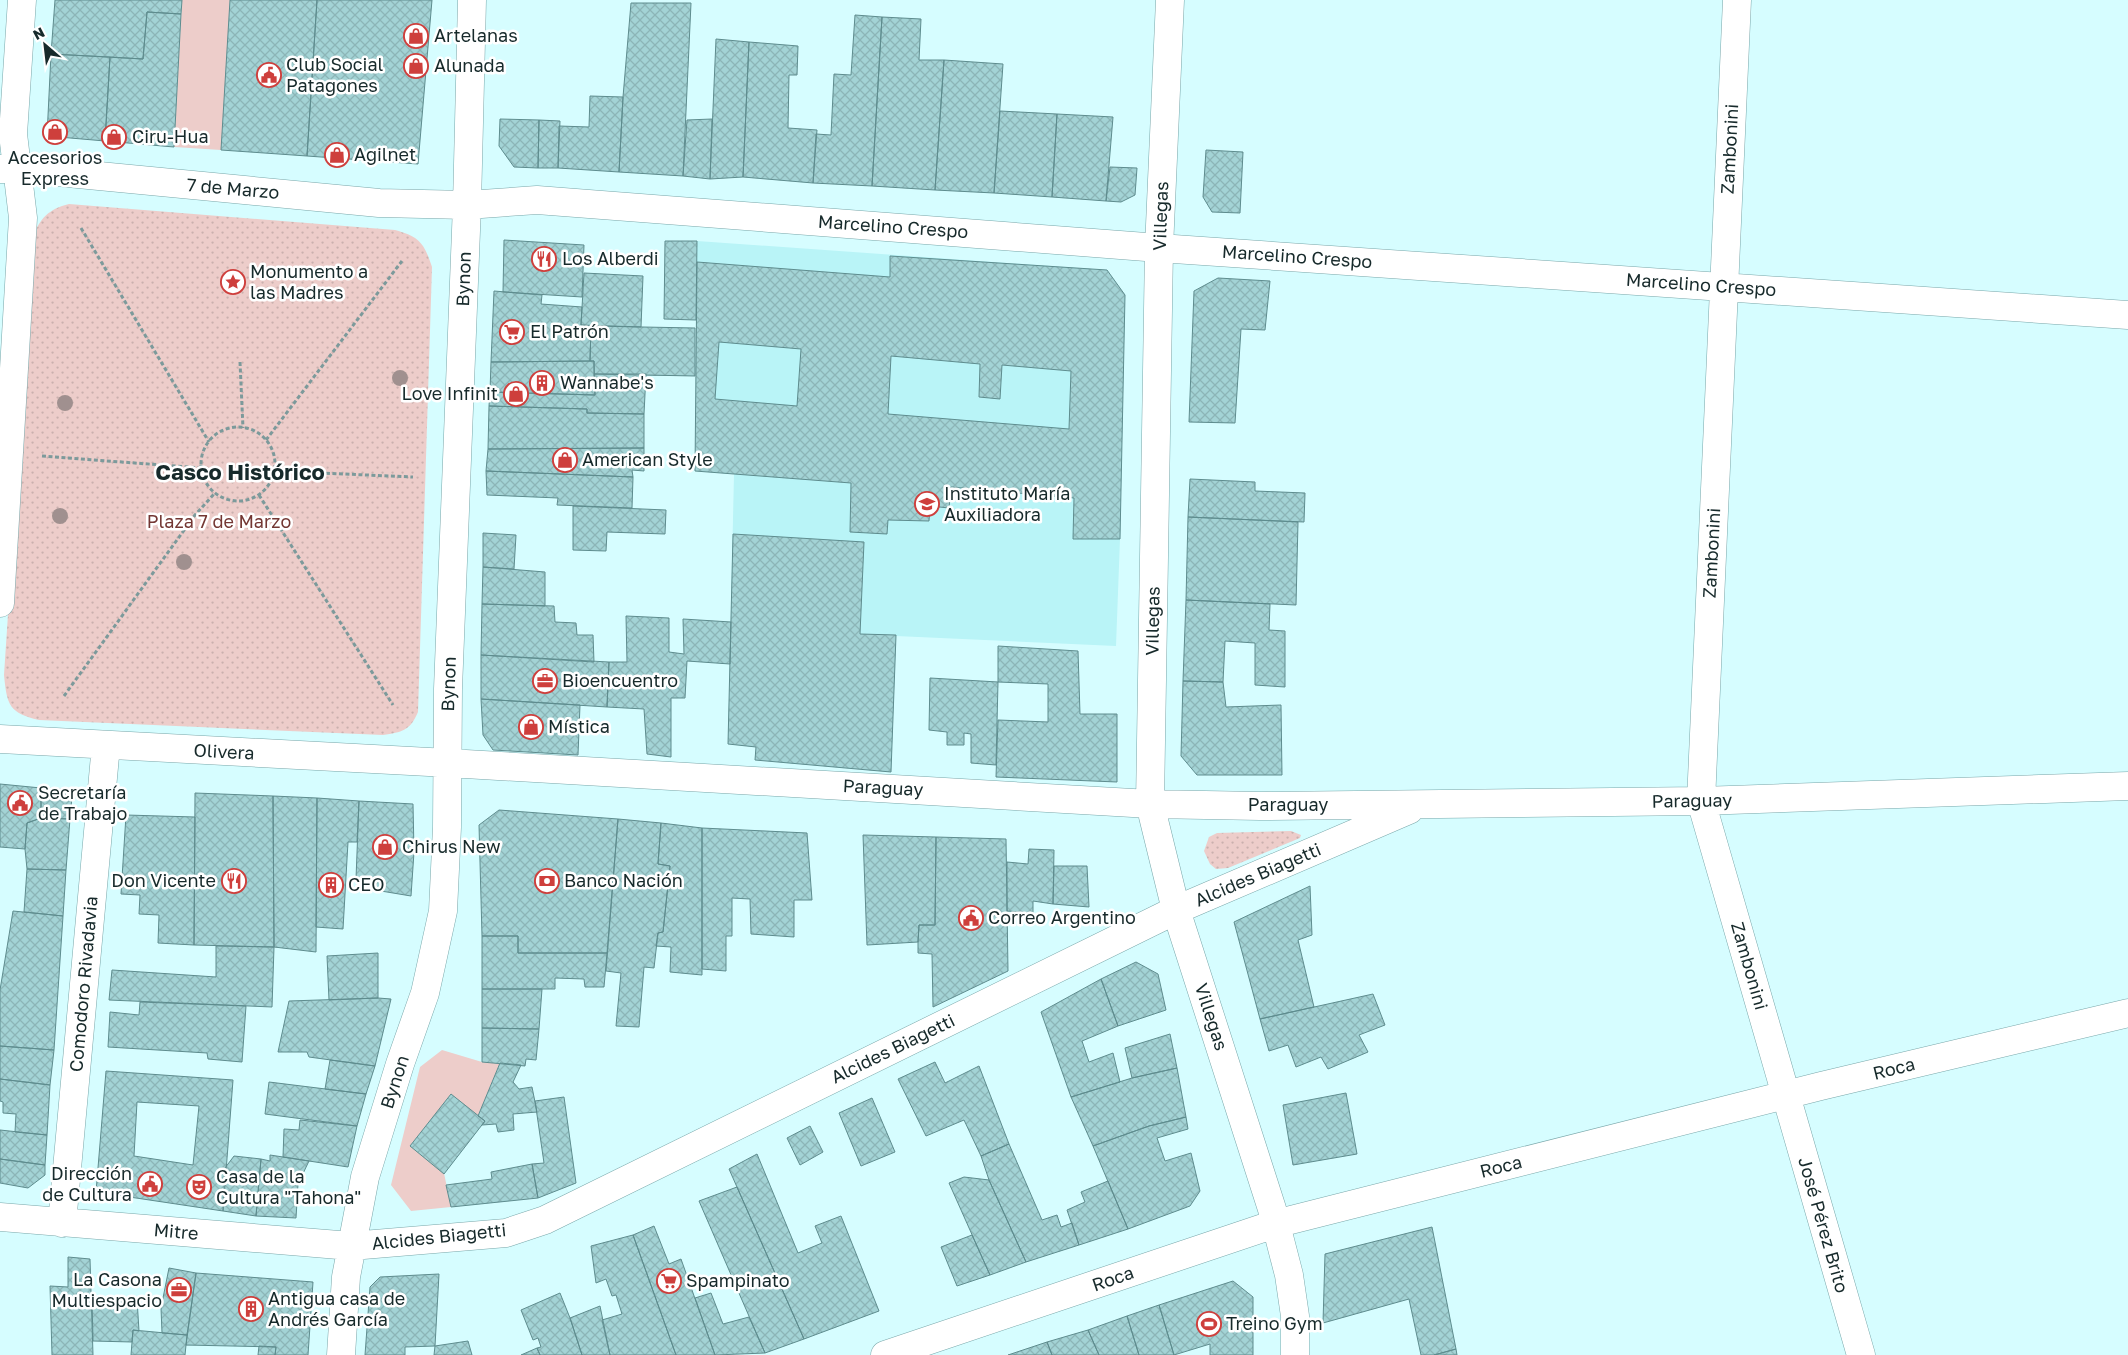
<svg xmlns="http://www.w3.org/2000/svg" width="2128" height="1355" font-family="'Golos Text',sans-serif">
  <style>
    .built { fill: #b9f4f7 }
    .green { fill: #edcdca }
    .park { fill: url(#park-dots) }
    .building { fill: url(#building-cross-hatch); stroke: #5e8c8e; fill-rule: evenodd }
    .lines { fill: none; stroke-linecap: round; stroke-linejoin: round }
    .minor-casing { stroke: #79a7aa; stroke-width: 29 }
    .path { stroke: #7c9a9b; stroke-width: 3; stroke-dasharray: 4 2.5; stroke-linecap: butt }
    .minor { stroke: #fff; stroke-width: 28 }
    .tree { fill: #a0908f }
    .labels { text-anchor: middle; stroke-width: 5; stroke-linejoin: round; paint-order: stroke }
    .poi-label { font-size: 18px; fill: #172a2b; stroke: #fff; text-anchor: start }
    .street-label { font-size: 18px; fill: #172a2b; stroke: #fff }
    .park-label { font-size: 18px; fill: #733733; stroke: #fff }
    .district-label { font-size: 22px; font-weight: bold; fill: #172a2b; stroke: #fff }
  </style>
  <defs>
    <pattern id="park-dots" width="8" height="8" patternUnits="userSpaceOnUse" patternTransform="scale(1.25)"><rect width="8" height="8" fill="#edcdca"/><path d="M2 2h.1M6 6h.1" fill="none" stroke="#cab0ae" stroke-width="1.8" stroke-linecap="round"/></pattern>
    <pattern id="building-cross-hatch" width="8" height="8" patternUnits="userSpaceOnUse" patternTransform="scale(1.25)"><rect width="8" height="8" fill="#a3d3d5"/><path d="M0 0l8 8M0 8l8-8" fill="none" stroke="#8cb5b7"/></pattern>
  </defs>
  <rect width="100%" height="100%" fill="#d6fdff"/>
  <path class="built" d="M697,241L1107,270L1125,295L1120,539L1116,646L896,636L891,772L755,760L756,747L728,744L734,474L695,471Z"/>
  <path class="green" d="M182,0H230L221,150L174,147Z
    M442,1050L482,1062L500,1063L478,1116L451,1095L410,1146L444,1173L451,1207L411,1211L391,1185L420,1067Z"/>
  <path class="park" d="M69,204L395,230C420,237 424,243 432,267L418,712C410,731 402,732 383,735L39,720C9,713 7,705 4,675L33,237C40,218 49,209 69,204Z
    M1291,831L1301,835L1300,838L1228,868L1216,869L1210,864L1204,851L1209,837L1217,833Z"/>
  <path class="building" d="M55,0H182L181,14L147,12L143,59L51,54Z
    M230,0H317L307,156L221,150Z
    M317,0H432L418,164L307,156Z
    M631,3H691L683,176L619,172L623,97Z
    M147,12L181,14L174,147L105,141L110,57L143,59Z
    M855,15L882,17L872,186L813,183L816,134L831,135L834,74L851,75Z
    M882,17L921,19L919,60H944L935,190L872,186Z
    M716,39L749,42L743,177L710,179Z
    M749,42L798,46L797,75H789L788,128L817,130L813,183L743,177Z
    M51,54L110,57L105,141L47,136Z
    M944,60L1003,64L994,193L935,190Z
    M590,96L623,97L619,172L558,168L559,126L589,127Z
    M1000,111L1057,114L1052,197L994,193Z
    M1057,114L1113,117L1106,201L1052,197Z
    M500,119L539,120L538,168L514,167L499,146Z
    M712,119L710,179L683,176L687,120Z
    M539,120L560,121L558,168H538Z
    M1206,150L1243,152L1240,213L1212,212L1203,197Z
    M1110,167L1137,168L1135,195L1121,202L1106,201Z
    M504,240L584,245L582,297L503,292Z
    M665,241H697L696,320L664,319Z
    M890,256L1107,270L1125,295L1120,539H1073L1074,498L951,487L949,508L930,506L929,521L888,520L887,534L850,532L851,483L695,471L697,262L890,277ZM719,342L801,349L797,406L715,399ZM891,356L980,364L979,397L1000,399L1002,365L1071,371L1069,429L888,414Z
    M584,273L643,276L641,327L581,325Z
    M1218,278L1270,281L1265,330L1241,329L1235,423L1189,422L1194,291Z
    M494,291L542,295L541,304L582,307L581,325L591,326L590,361L491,362Z
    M591,326L695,328V376L594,374V361H590Z
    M594,361L595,395L490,392L491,362Z
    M594,374H646L644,414L587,413V409L489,406L490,392L595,395Z
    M489,406L587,409V413L644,414V448L488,449Z
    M644,448V471L632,470L633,477L486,471L488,449Z
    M486,471L633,477L632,508L557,505L558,498L487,495Z
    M1190,479L1255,482V491L1305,493L1304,522L1188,517Z
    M573,506L666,510L665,534L607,532L606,551L573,550Z
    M1188,517L1298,522L1296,605L1186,600Z
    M483,533L516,535L514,569L483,567Z
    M733,534L864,542L860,634L896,635L891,772L755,760L756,747L728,744Z
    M483,567L545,572V606L482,604Z
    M1186,600L1270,604L1269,630L1285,631V687L1255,685V643L1225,641L1223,682L1183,681Z
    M482,604L554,606L555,622L576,623L577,635H593L594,662L481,655Z
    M626,616L669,618V652L684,654L683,619L731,622L730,664L687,661L685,698H671V757L647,754L644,709L607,707L609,662H627Z
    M998,646L1078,651L1080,714H1117V782L996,777L998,720L1048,722V684L998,682Z
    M481,655L609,662L607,707L481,699Z
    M930,678L998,682L996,765L971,763V734L964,733V745H947V732L929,730Z
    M1183,681L1223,682L1226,707L1281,705L1282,775H1197L1181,756Z
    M481,699L580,705L578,755L493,750L483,735Z
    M0,784L41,788V818L27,823L25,849L0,847Z
    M41,788L64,789L72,796L70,819L41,818Z
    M195,793L273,796L274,947L194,945Z
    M273,796L317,798L316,952L274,947Z
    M317,798L359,801L357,842H348L343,929L316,927Z
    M359,801L413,804L414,852L411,896L375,890L356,879Z
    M499,810L618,819L607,953H518V936H482L479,825Z
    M126,815L195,817L194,945L158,943L159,915L139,914L140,895L121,894Z
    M41,818L70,819L66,870L27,869L25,849L27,823Z
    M618,819L661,823L658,864L670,866L663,932L658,933L654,968L644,967L639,1027L616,1026L621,973L606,971Z
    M661,823L702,828V975L670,972L671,947L656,946L658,933L663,932L670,866L658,864Z
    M702,828L807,833L812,900H794V937L751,934L750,899L732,898V936H726V971L702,969Z
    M863,835L936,837L935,925H919L918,942L867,945Z
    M936,837L1006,839L1008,971L933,1007L932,954L918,953V942L919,925H935Z
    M1029,849L1054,850L1053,904L1033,901V913L1007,911V862L1028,864Z
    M1054,866H1087L1089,907L1053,904Z
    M27,869L66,870L63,916L24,912Z
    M1310,886L1312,935L1298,940L1314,1007L1260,1019L1234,922Z
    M13,911L63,916L54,1050L0,1046V990Z
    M482,936H518V953H607L604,987H585L584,979L555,978V989H482Z
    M216,946L274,947L272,1007L109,1000L112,970L216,977Z
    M378,953V998L329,1000L327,956Z
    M1136,962L1158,974L1166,1010L1118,1026L1101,979Z
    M1101,979L1118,1026L1082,1041L1089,1062L1113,1053L1120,1082L1071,1097L1041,1012Z
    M482,989H542L539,1029L482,1028Z
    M1373,994L1385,1025L1359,1035L1368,1052L1328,1069L1321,1057L1296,1067L1288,1045L1269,1051L1260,1019Z
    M378,998L391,999L375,1066L309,1057L307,1052H278L289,1001Z
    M140,1002L246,1006L242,1062L208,1059L207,1053L108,1047L110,1012L139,1015Z
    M482,1028L539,1029L536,1060L526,1059L525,1066L482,1062Z
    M1170,1034L1177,1068L1132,1078L1125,1048Z
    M0,1046L54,1050L50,1085L0,1079Z
    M330,1060L375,1066L366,1094L325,1089Z
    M935,1062L945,1083L979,1066L1009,1144L981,1156L964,1120L926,1136L898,1079Z
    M500,1063L521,1065L513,1082L519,1089L532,1087L537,1112L513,1114L514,1130L498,1132L496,1124L482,1125L485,1121L478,1116Z
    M1177,1068L1186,1117L1149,1126L1093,1146L1071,1097L1132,1078Z
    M106,1071L233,1080L223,1211L96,1192ZM137,1102L199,1106L193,1165L134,1156Z
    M0,1079L50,1085L47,1135L15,1132L16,1114L3,1113V1102L0,1101Z
    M269,1082L366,1094L357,1126L265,1114Z
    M1346,1093L1357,1154L1293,1165L1283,1105Z
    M451,1094L485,1121L444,1174L410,1146Z
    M564,1097L576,1183L538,1198L532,1164L544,1163L535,1101Z
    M872,1098L895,1152L861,1166L839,1113Z
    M1186,1117L1188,1129L1157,1138L1165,1161L1191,1153L1200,1191L1190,1206L1128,1229L1093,1146L1149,1126Z
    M300,1120L357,1126L348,1167L283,1157L284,1129L299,1130Z
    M810,1126L823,1152L800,1165L787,1138Z
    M0,1130L47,1135L45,1165L0,1159Z
    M1009,1144L1042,1220L1057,1215L1061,1227L1072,1223L1079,1245L1026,1262L989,1180L981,1156Z
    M757,1154L798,1253L822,1243L815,1226L841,1216L879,1311L804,1339L729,1169Z
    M270,1155L309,1161L298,1184L296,1218L256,1216L261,1159L270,1161Z
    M234,1156L261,1159L256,1216L223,1211L225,1168Z
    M0,1159L45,1165V1175L28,1188L0,1183Z
    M532,1164L538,1198L451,1207L446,1185L492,1179L491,1172Z
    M964,1177L989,1180L1026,1262L990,1275L949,1183Z
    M1108,1181L1128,1229L1079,1245L1067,1210L1085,1202L1081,1192Z
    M737,1187L804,1339L765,1353L699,1201Z
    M654,1226L669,1264L681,1259L715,1355H676L633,1235Z
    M1432,1227L1456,1349L1434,1355H1421L1409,1299L1323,1323L1325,1254Z
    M633,1235L676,1355H610L602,1320L622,1314L616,1295L612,1296L606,1279L596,1283L591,1246Z
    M972,1235L990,1275L957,1286L941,1247Z
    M68,1257L90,1259L93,1355H52L50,1286L68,1287Z
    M169,1268L196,1273L187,1335L162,1333L161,1308Z
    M196,1273L313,1282L308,1355H275L276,1347L186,1345Z
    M439,1274L435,1346L405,1347V1355H365L370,1287L380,1277Z
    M1233,1281L1253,1297V1355H1210V1344L1174,1355L1159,1305Z
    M560,1293L570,1318L582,1355H540L537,1348L541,1347L538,1338L533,1340L521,1310Z
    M711,1293L723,1324L749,1317L765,1353L715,1355L695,1298Z
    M137,1299L139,1331L133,1330L132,1342L93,1341L92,1300Z
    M1159,1305L1174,1355H1139L1127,1316Z
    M600,1306L610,1355H582L570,1318Z
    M1127,1316L1139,1355H1099L1088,1330Z
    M133,1330L187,1335L185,1355H131Z
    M1088,1330L1099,1355H1052L1047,1342Z
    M468,1341L472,1355H434L435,1346Z
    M1047,1342L1052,1355H1008Z
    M259,1346L276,1347L275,1355H258Z
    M537,1348L540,1355H521Z
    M1456,1349L1457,1355H1434Z"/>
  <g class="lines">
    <defs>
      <path id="minor" d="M1170,0L1159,248L1150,804L1176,910L1272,1209L1289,1275L1295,1316V1355
        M1737,0L1701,801L1861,1355
        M0,169L16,168L379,203L467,205L537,200L1159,248L2128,315
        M0,603L23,218L13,134L22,0
        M0,739L448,763L1150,804L1260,806L1701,801L2128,786
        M0,1217L351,1246L506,1233L545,1220L1176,910L1409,810
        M62,1223L106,745
        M341,1355L346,1277L365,1177L400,1064L425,993L443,911L447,827L448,689L467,205L472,0
        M885,1355L1275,1224L1821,1086L2128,1013"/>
    </defs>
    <use href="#minor" class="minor-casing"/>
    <path class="path" d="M81,228L209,442
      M240,362L243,428
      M201 464a37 37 0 1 1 74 0a37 37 0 1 1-74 0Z
      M266,440L402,261
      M42,456L201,468
      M274,471L413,477
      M259,495L393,705
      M64,696L195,515L215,493"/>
    <use href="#minor" class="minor"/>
  </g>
  <g class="tree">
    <circle cx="400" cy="378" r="8"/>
    <circle cx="65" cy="403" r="8"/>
    <circle cx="60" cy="516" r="8"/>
    <circle cx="184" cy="562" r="8"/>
  </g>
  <defs>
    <symbol id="shop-ring" viewBox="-11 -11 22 22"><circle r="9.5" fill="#fff" stroke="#ce3f3c" stroke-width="1.5"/><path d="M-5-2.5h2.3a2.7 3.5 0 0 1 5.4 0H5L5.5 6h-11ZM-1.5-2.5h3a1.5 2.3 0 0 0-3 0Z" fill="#ce3f3c"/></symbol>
    <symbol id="civic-ring" viewBox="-11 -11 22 22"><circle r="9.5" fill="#fff" stroke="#ce3f3c" stroke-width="1.5"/><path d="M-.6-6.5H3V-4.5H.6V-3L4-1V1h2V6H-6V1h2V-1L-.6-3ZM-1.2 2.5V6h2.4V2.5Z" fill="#ce3f3c"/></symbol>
    <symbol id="restaurant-ring" viewBox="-11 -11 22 22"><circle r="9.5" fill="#fff" stroke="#ce3f3c" stroke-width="1.5"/><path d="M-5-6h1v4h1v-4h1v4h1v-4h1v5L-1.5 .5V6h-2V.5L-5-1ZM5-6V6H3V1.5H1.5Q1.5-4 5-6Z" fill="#ce3f3c"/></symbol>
    <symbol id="sight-ring" viewBox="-11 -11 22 22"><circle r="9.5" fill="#fff" stroke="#ce3f3c" stroke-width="1.5"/><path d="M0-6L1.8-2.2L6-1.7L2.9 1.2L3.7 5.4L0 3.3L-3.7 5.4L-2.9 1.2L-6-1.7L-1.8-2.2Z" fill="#ce3f3c"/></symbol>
    <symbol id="supermarket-ring" viewBox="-11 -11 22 22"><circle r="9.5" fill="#fff" stroke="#ce3f3c" stroke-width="1.5"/><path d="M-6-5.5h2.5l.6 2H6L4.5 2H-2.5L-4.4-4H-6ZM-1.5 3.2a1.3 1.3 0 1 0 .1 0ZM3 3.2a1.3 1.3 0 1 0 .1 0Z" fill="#ce3f3c"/></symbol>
    <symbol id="building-ring" viewBox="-11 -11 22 22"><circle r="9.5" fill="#fff" stroke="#ce3f3c" stroke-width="1.5"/><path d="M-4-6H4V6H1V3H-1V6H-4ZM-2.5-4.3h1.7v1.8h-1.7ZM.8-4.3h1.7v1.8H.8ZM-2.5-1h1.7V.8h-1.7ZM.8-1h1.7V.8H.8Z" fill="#ce3f3c"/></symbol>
    <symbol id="school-ring" viewBox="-11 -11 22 22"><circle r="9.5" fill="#fff" stroke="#ce3f3c" stroke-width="1.5"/><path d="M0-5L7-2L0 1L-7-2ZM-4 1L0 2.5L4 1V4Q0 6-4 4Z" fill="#ce3f3c"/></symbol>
    <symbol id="office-ring" viewBox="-11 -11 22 22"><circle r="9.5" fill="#fff" stroke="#ce3f3c" stroke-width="1.5"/><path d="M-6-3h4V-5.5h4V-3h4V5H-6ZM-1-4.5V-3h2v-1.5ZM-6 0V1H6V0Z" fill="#ce3f3c"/></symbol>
    <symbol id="bank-ring" viewBox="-11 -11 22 22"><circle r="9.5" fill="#fff" stroke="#ce3f3c" stroke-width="1.5"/><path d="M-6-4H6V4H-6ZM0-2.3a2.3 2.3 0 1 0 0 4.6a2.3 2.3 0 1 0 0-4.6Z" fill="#ce3f3c"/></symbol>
    <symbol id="theatre-ring" viewBox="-11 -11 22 22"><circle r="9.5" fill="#fff" stroke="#ce3f3c" stroke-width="1.5"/><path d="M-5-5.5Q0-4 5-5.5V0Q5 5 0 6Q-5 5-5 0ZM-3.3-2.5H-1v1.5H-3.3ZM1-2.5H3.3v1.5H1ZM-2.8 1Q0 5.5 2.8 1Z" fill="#ce3f3c"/></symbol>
    <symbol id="stadium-ring" viewBox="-11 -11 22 22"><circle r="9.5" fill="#fff" stroke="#ce3f3c" stroke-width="1.5"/><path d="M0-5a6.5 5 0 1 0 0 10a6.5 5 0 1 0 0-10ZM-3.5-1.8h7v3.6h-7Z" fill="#ce3f3c"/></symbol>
  </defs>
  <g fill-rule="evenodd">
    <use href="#shop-ring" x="402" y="22" width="28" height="28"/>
    <use href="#shop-ring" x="402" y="52" width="28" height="28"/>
    <use href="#civic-ring" x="255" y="61" width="28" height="28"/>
    <use href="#shop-ring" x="41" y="118" width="28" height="28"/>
    <use href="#shop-ring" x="100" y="123" width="28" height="28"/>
    <use href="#shop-ring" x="323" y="141" width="28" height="28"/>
    <use href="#restaurant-ring" x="530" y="245" width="28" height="28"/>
    <use href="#sight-ring" x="219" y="268" width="28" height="28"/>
    <use href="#supermarket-ring" x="498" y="318" width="28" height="28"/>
    <use href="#building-ring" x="528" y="369" width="28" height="28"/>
    <use href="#shop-ring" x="502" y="380" width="28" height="28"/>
    <use href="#shop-ring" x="551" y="446" width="28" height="28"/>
    <use href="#school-ring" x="913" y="490" width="28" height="28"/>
    <use href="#office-ring" x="531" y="667" width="28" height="28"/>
    <use href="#shop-ring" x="517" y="713" width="28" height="28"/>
    <use href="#civic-ring" x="6" y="789" width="28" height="28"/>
    <use href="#shop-ring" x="371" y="833" width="28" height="28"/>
    <use href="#restaurant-ring" x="220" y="867" width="28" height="28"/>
    <use href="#bank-ring" x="533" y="867" width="28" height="28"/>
    <use href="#building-ring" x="317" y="871" width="28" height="28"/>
    <use href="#civic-ring" x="957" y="904" width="28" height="28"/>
    <use href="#civic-ring" x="136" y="1170" width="28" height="28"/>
    <use href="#theatre-ring" x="185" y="1173" width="28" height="28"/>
    <use href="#supermarket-ring" x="655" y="1267" width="28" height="28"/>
    <use href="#office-ring" x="165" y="1276" width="28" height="28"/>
    <use href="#building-ring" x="237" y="1295" width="28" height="28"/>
    <use href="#stadium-ring" x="1195" y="1310" width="28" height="28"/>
  </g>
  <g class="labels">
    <g class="poi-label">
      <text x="434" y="42">Artelanas</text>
      <text x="286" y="71">Club Social<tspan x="286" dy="21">Patagones</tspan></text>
      <text x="434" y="72">Alunada</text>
      <text x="132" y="143">Ciru-Hua</text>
      <text x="354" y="161">Agilnet</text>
      <text x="55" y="164" text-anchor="middle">Accesorios<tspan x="55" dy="21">Express</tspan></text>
      <text x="562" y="265">Los Alberdi</text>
      <text x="250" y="278">Monumento a<tspan x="250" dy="21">las Madres</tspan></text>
      <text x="530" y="338">El Patrón</text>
      <text x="560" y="389">Wannabe's</text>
      <text x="498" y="400" text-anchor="end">Love Infinit</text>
      <text x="582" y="466">American Style</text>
      <text x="944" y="500">Instituto María<tspan x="944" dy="21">Auxiliadora</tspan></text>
      <text x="562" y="687">Bioencuentro</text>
      <text x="548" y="733">Mística</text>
      <text x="38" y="799">Secretaría<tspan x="38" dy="21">de Trabajo</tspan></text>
      <text x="402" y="853">Chirus New</text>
      <text x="216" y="887" text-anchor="end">Don Vicente</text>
      <text x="564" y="887">Banco Nación</text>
      <text x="348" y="891">CEO</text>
      <text x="988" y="924">Correo Argentino</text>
      <text x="132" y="1180" text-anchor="end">Dirección<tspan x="132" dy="21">de Cultura</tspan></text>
      <text x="216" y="1183">Casa de la<tspan x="216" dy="21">Cultura "Tahona"</tspan></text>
      <text x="162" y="1286" text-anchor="end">La Casona<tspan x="162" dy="21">Multiespacio</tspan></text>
      <text x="686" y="1287">Spampinato</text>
      <text x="268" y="1305">Antigua casa de<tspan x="268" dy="21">Andrés García</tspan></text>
      <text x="1226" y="1330">Treino Gym</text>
    </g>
    <g class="street-label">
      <text transform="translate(1730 149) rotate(-87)" y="6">Zambonini</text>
      <text transform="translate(233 189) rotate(5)" y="6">7 de Marzo</text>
      <text transform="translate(1161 216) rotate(-88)" y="6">Villegas</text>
      <text transform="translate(893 227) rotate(4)" y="6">Marcelino Crespo</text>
      <text transform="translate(1297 257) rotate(4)" y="6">Marcelino Crespo</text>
      <text transform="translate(464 279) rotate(-88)" y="6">Bynon</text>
      <text transform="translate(1701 285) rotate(4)" y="6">Marcelino Crespo</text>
      <text transform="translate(1712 553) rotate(-87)" y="6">Zambonini</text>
      <text transform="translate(1153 621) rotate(-89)" y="6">Villegas</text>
      <text transform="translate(449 684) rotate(-88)" y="6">Bynon</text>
      <text transform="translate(224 752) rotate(3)" y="6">Olivera</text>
      <text transform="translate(883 788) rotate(3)" y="6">Paraguay</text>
      <text transform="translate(1692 801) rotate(-1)" y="6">Paraguay</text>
      <text x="1288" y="811">Paraguay</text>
      <text transform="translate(1258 875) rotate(-23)" y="6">Alcides Biagetti</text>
      <text transform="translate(1749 966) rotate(74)" y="6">Zambonini</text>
      <text transform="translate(84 984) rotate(-85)" y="6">Comodoro Rivadavia</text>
      <text transform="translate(1211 1017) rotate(72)" y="6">Villegas</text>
      <text transform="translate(893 1049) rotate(-26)" y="6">Alcides Biagetti</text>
      <text transform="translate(1894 1069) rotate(-14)" y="6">Roca</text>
      <text transform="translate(395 1082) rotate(-72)" y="6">Bynon</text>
      <text transform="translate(1501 1167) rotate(-14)" y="6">Roca</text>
      <text transform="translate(1823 1225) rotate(74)" y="6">José Pérez Brito</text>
      <text transform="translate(176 1232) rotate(5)" y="6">Mitre</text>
      <text transform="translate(439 1237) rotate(-6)" y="6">Alcides Biagetti</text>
      <text transform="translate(1113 1279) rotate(-19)" y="6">Roca</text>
    </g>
    <g class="park-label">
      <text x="219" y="528">Plaza 7 de Marzo</text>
    </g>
    <g class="district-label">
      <text x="240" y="480">Casco Histórico</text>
    </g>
  </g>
  <g transform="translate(45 45) rotate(332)" stroke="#ffffff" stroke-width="4" paint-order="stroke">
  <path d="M0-4L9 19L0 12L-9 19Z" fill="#172a2b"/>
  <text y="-8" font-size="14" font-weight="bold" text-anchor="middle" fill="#172a2b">N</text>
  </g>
</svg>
